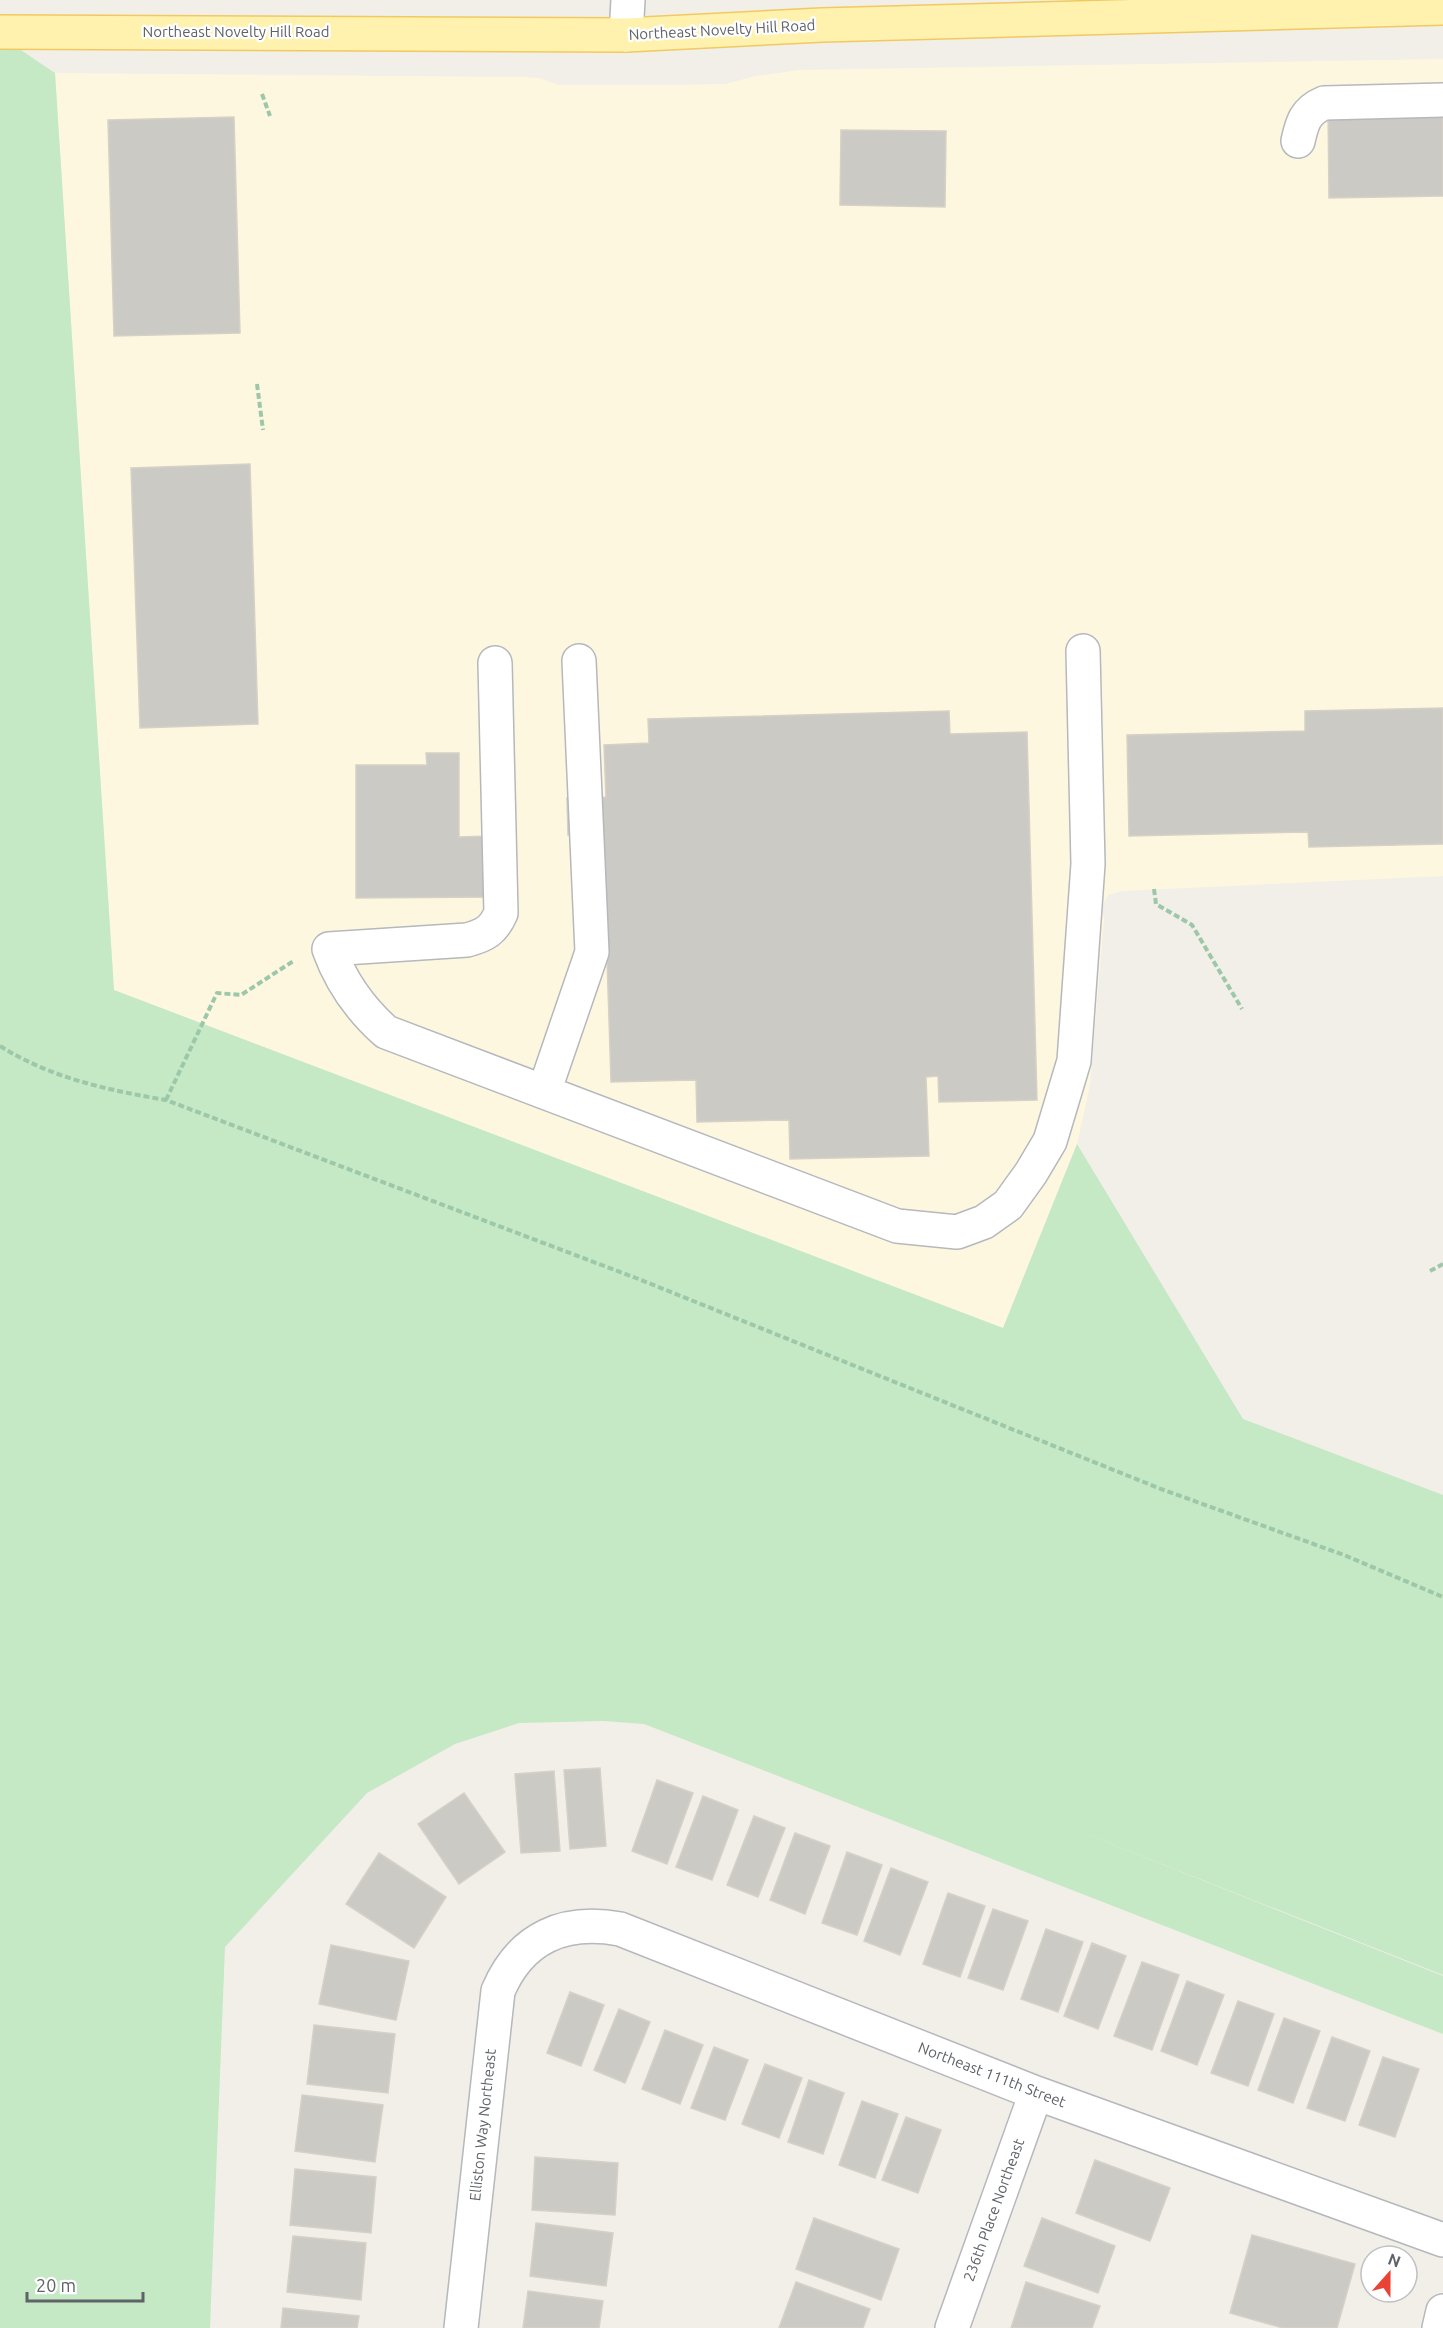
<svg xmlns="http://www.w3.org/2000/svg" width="1443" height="2328" font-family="Ubuntu,sans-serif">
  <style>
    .commercial { fill: #fef7e0 }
    .green { fill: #c5e8c5 }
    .building { fill: #cccac5; stroke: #d6d1c6; stroke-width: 1.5 }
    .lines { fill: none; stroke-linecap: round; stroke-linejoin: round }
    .minor-casing { stroke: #b5b8bc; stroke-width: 36 }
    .major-casing { stroke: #f2c960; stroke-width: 36 }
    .path { stroke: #9cc7a9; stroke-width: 4; stroke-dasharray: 6 3; stroke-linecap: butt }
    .minor { stroke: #fff; stroke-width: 33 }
    .major { stroke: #fff2af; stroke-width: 33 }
    .labels { text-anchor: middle; stroke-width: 4.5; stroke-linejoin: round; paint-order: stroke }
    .street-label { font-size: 15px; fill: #5f6368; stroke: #fff }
  </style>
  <rect width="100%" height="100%" fill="#f1efe8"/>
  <path class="commercial" d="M1443,59V876L1122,891L1108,895L1102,906L1104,920L1090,1085L1077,1144L1003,1328L114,990L55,73L522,77L539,78L559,85H675L725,84L756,76L799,70Z"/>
  <path class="green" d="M0,36L55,73L114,990L1003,1328L1077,1144L1243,1419L1443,1495V1975L1008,1803L1443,1976V2034L644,1724L603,1721L519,1723L455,1744L367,1793L225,1947L210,2328H0Z"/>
  <path class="building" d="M1443,108V196L1329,198L1328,109Z
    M234,117L240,333L114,336L108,120Z
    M841,130L946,131L945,207L840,205Z
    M250,464L258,724L140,728L131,468Z
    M1443,708V844L1309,847L1308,832L1129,836L1127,735L1305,731V711Z
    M949,711L950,734L1027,732L1037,1100L939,1102L938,1076L926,1077L929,1156L790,1159L789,1120L697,1122L696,1080L611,1082L603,834L568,835L567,798L606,797L604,745L649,743L648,719Z
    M426,753H459V837L490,836L491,897L356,898V765H427Z
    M600,1768L606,1846L570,1849L564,1770Z
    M554,1771L560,1851L521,1853L515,1774Z
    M657,1780L693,1793L667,1864L632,1851Z
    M464,1793L505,1852L459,1884L418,1824Z
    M703,1796L738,1810L712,1880L676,1867Z
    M754,1816L785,1828L758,1897L727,1885Z
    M795,1833L830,1846L805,1914L770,1900Z
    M847,1852L882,1865L857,1935L822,1923Z
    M379,1853L446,1897L414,1948L346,1904Z
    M891,1868L928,1882L900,1955L864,1941Z
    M948,1893L985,1906L960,1977L923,1964Z
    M993,1909L1028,1921L1003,1990L968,1978Z
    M1046,1929L1083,1942L1058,2012L1021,1999Z
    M1092,1943L1126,1956L1098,2029L1064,2016Z
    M331,1945L409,1961L396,2020L319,2004Z
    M1142,1962L1179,1975L1152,2050L1114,2036Z
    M1187,1981L1224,1995L1197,2065L1161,2051Z
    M570,1992L604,2005L581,2066L547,2053Z
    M1238,2001L1274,2014L1248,2086L1211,2073Z
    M619,2009L650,2022L625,2083L594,2070Z
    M1284,2018L1320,2031L1293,2103L1258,2090Z
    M314,2025L395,2034L388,2093L307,2084Z
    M665,2030L703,2045L680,2104L642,2089Z
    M1332,2037L1370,2051L1345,2121L1307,2108Z
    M714,2047L748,2060L725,2120L691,2108Z
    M1383,2057L1419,2069L1395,2137L1359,2125Z
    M765,2064L802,2078L779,2138L742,2124Z
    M809,2080L844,2093L823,2154L788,2142Z
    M302,2095L383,2105L375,2162L295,2151Z
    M862,2101L898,2114L875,2178L839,2165Z
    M906,2117L941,2130L918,2193L882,2180Z
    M535,2157L618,2163L615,2215L532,2210Z
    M1095,2160L1170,2188L1150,2241L1076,2213Z
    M295,2169L376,2177L371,2233L290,2225Z
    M814,2218L899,2249L881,2300L796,2269Z
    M1042,2218L1115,2246L1098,2293L1024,2266Z
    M536,2223L613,2233L606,2286L530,2276Z
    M1252,2235L1355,2264L1337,2328H1283L1230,2313Z
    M293,2236L366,2243L361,2300L287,2292Z
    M796,2282L870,2309L863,2328H779Z
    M1026,2282L1100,2306L1092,2328H1011Z
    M528,2291L603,2301L599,2328H523Z
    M283,2308L359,2316L357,2328H281Z"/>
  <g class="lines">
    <defs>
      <path id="minor" d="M626,35L628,0
        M1298,141C1302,123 1305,111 1324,103L1443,100
        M495,663L501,913C493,931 485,935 467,940L329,949C341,982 360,1009 386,1032L897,1226L957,1232L984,1222L1008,1205L1031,1173L1050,1141L1074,1061L1088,864L1083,651
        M544,1092L592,952L579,661
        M461,2328L498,1991C521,1937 564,1919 620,1929L1036,2093L1443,2240
        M952,2328L1036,2093
        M1439,2328L1443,2311"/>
      <path id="major" d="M0,32L626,35L822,25L1443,8"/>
    </defs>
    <use href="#minor" class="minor-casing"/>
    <use href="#major" class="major-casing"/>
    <path class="path" d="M262,94L270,116
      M257,384L263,430
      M1154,889L1156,904L1192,925L1242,1009
      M0,1046C51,1078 107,1090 166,1100L636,1278L1161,1489L1344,1555L1443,1597
      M166,1100L217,993L241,995L295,960
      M1430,1271L1443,1264"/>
    <use href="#minor" class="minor"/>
    <use href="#major" class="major"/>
  </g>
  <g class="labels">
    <g class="street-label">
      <text transform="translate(722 30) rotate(-3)" y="5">Northeast Novelty Hill Road</text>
      <text x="236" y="37">Northeast Novelty Hill Road</text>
      <text transform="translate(992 2075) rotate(21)" y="5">Northeast 111th Street</text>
      <text transform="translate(483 2125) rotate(-84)" y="5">Elliston Way Northeast</text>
      <text transform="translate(994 2210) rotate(-70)" y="5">236th Place Northeast</text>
    </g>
  </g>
  <g transform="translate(1389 2274) rotate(21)"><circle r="28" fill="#ffffff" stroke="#bfc1c3" stroke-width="1.5"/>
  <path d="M0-4.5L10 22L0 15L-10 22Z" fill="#ea4335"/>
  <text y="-9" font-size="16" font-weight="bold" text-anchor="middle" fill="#5f6368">N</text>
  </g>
  <path d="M27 2292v9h116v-9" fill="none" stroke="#5f6368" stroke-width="3"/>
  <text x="36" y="2292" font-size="18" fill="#5f6368" stroke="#ffffff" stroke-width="4.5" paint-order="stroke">20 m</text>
</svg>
